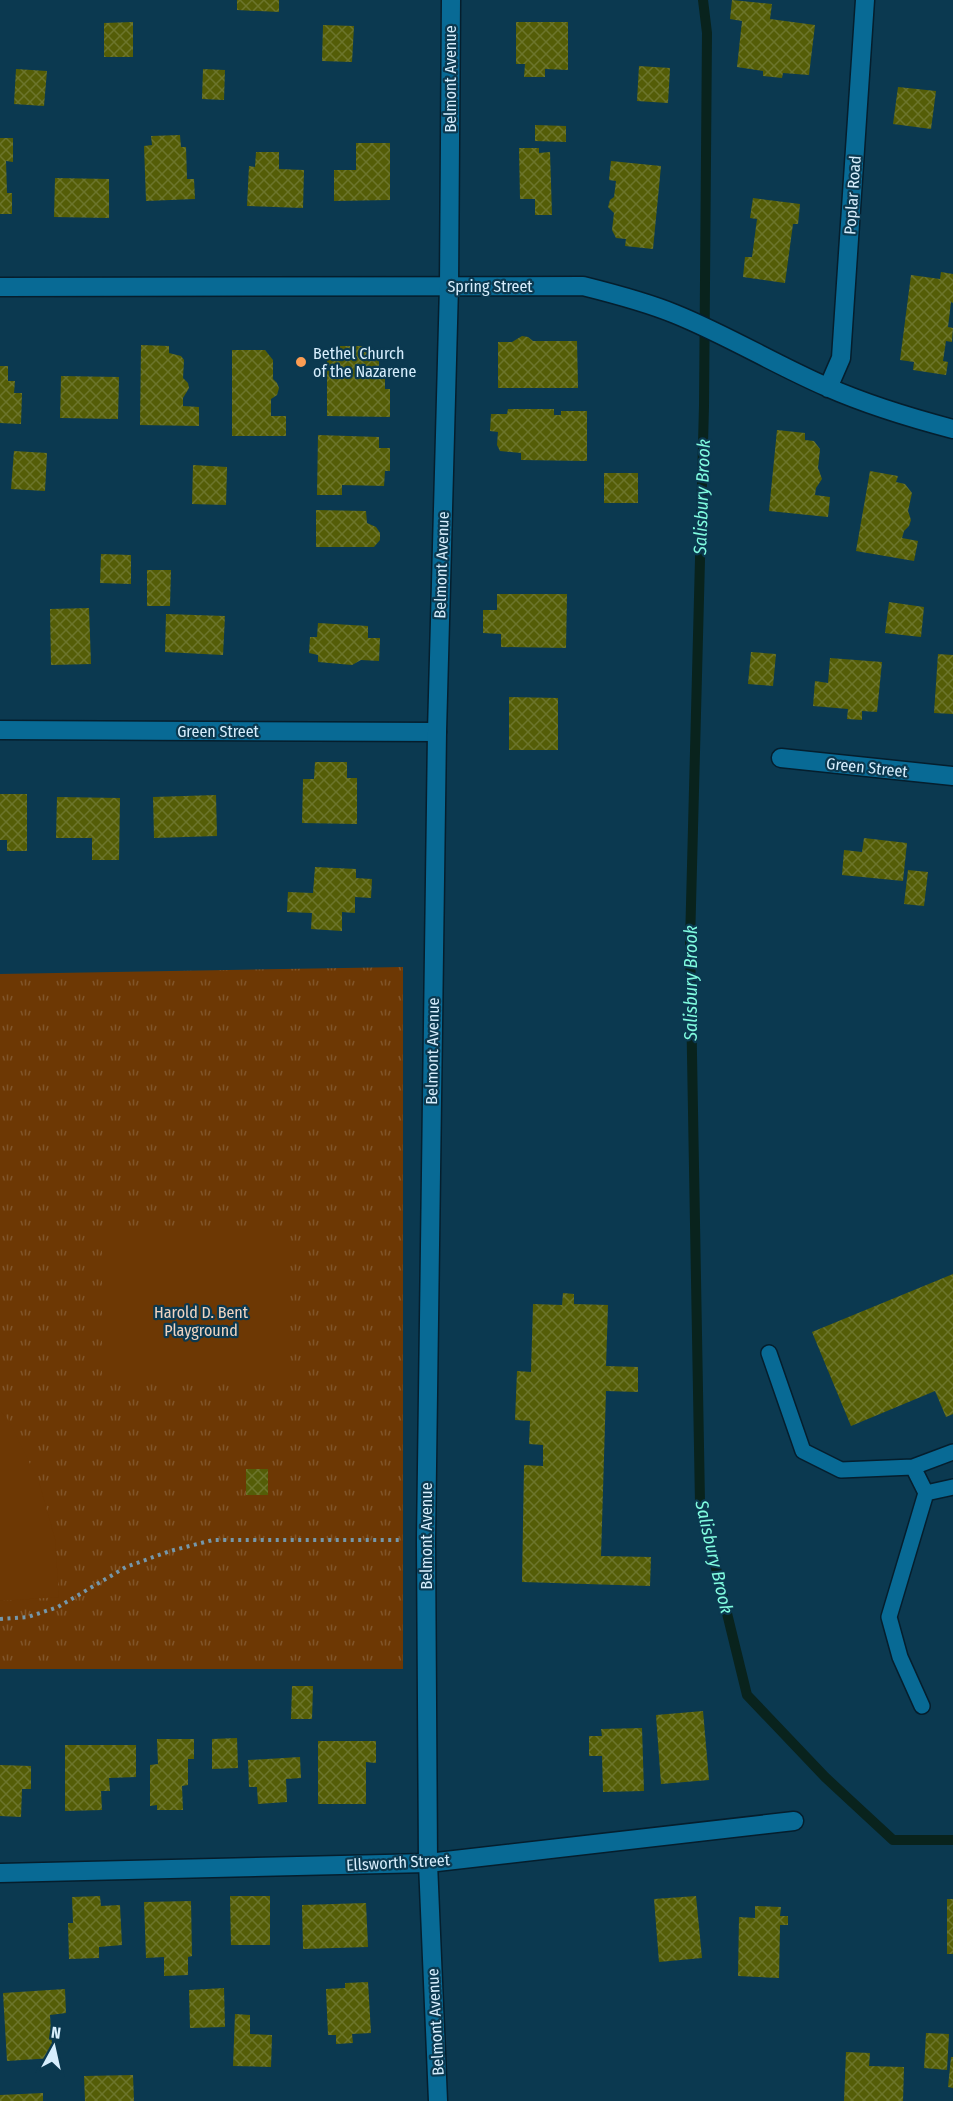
<svg xmlns="http://www.w3.org/2000/svg" width="953" height="2101" font-family="'Fira Sans Condensed',sans-serif">
  <style>
    .park { fill: url(#park-tufts) }
    .garden { fill: #6d3804 }
    .lines { fill: none; stroke-linecap: round; stroke-linejoin: round }
    .stream { stroke: #09231d; stroke-width: 10 }
    .building { fill: url(#building-cross-hatch) }
    .lane-casing { stroke: #051e2d; stroke-width: 18 }
    .street-casing { stroke: #051e2d; stroke-width: 21 }
    .secondary-casing { stroke: #051e2d; stroke-width: 21 }
    .path { stroke: #7597aa; stroke-width: 4; stroke-dasharray: 3 4.5; stroke-linecap: butt }
    .lane { stroke: #086a95; stroke-width: 15 }
    .street { stroke: #086a95; stroke-width: 18 }
    .secondary { stroke: #086a95; stroke-width: 18 }
    .poi-dot { fill: #fc9d53; stroke: #0b3950; stroke-width: 2 }
    .labels { text-anchor: middle; stroke-width: 4.5; stroke-linejoin: round; paint-order: stroke }
    .street-label { font-size: 16px; fill: #d7eefd; stroke: #0b3950 }
    .poi-label { font-size: 16px; fill: #d7eefd; stroke: #0b3950; text-anchor: start }
    .park-label { font-size: 16px; fill: #efd4c1; stroke: #0b3950 }
    .water-label { font-size: 18px; font-style: italic; fill: #81fce0; stroke: #0b3950 }
  </style>
  <defs>
    <pattern id="park-tufts" width="24" height="20" patternUnits="userSpaceOnUse" patternTransform="scale(1.5)"><rect width="24" height="20" fill="#6d3804"/><path d="M3 7l-1-3M5 7V3M7 7l1-3M15 17l-1-3M17 17v-4M19 17l1-3" fill="none" stroke="#81552a"/></pattern>
    <pattern id="building-cross-hatch" width="8" height="8" patternUnits="userSpaceOnUse" patternTransform="scale(1.5)"><rect width="8" height="8" fill="#545d07"/><path d="M0 0l8 8M0 8l8-8" fill="none" stroke="#6c752c"/></pattern>
  </defs>
  <rect width="100%" height="100%" fill="#0b3950"/>
  <path class="park" d="M403,967V1669H0V974Z"/>
  <path class="garden" d="M102,1226H290V1378H102Z
    M0,1411L7,1418L39,1482L55,1539L59,1597L0,1601Z"/>
  <g class="lines">
    <path class="stream" d="M703,0L707,33L704,406L690,943L700,1503L747,1695L825,1777L893,1840H953"/>
  </g>
  <path class="building" d="M237,0H279V12L237,10Z
    M732,0L772,4L770,19L815,25L809,75L783,73L782,78L763,76V71L737,67L742,21L730,19Z
    M133,22V57H104V23Z
    M516,22H568V70L545,69V77H524L525,64H516Z
    M323,25L354,26L352,62L322,61Z
    M639,66L670,68L668,103L637,101Z
    M16,69L47,71L44,106L14,104Z
    M203,69L225,70L224,100L202,99Z
    M898,87L936,91L931,129L893,124Z
    M535,125L566,126V142L535,141Z
    M180,135L181,147H186L187,179H194L195,199L146,201L144,146L152,145L151,136Z
    M0,138H13V162L6,161L7,193H12V214H0Z
    M356,143H390V200L334,201V170H356Z
    M519,148H539V153L550,152L552,215H535V199H520Z
    M256,152H279V169L304,170L303,208L247,206L249,166L255,167Z
    M611,161L661,166L653,249L625,246L626,239L616,238L612,230L614,213L608,207L610,200L614,197L616,181L609,180Z
    M55,178L109,179V218L54,217Z
    M753,198L800,204L798,224H793L785,283L743,277L745,257H752L757,219L750,218Z
    M941,272L953,274V303L951,302L948,327L953,328L952,342L946,341L943,361L948,362L946,375L913,370L914,362L900,360L911,275L940,279Z
    M522,336L528,337L533,341H577L578,388H498V342H512Z
    M141,345L169,346V353L181,356L184,360L183,378L188,383L189,388L183,398V406L199,407V426L140,425Z
    M340,346H363V352H379V378L385,379V389H390V417L327,416V357H340Z
    M232,350H265L273,360V379L277,383L279,388L277,395L271,399V416H286V436H232Z
    M0,366H8V381H15L14,393H22L21,424L0,423Z
    M61,376L119,377L118,419L60,418Z
    M508,409H554V415H561V411H587V461L521,460V453L500,451L497,445L498,432L490,431L491,414H507Z
    M777,430L805,433V440L814,441L820,449L818,468L822,479L816,488L815,495L830,497L828,517L769,511Z
    M318,435L379,437V448H390V471H385L384,486L342,485V495H317Z
    M14,451L47,453L45,491L11,489Z
    M193,465L227,467L226,505L192,504Z
    M870,471L898,476L896,482L905,484L912,493L908,511L911,520L909,526L904,531L902,538L918,541L914,561L856,551Z
    M604,473H638V503H604Z
    M316,510L366,511L367,523L376,527L380,533V540L374,547H316Z
    M101,554L131,555V584L100,583Z
    M147,570H171L170,606H147Z
    M497,594H567L566,648L501,647V634L483,633V610H497Z
    M889,602L924,607L921,637L885,633Z
    M89,608L91,664L51,665L50,609Z
    M166,614L225,616L223,655L165,652Z
    M318,623L368,626V638H380L379,661L361,660L352,665L318,662V655L309,653L310,637H317Z
    M751,652L776,654L773,686L748,684Z
    M938,654L953,655V714L934,713Z
    M830,658L882,662L877,712L862,711V720L847,719L848,709L813,706L815,681L828,683Z
    M509,697L558,698V750H509Z
    M315,762H347V778H357V824L302,823L303,779H314Z
    M0,794H27V851H7V840H0Z
    M216,795L217,836L154,838L153,797Z
    M57,797L120,798L119,860H92V838H56Z
    M864,838L907,843L903,881L842,875L844,850L862,852Z
    M315,867L356,869V878L372,879L371,898L355,897V913L342,912V931L311,929L312,913L287,912L288,892L313,893Z
    M908,870L928,872L924,906L904,904Z
    M953,1274V1414L946,1417L935,1391L851,1426L812,1332Z
    M563,1293L574,1294V1304L608,1305L606,1366L638,1367V1392L606,1391L601,1556L651,1557L650,1586L522,1582L524,1465L543,1466V1445L529,1444L530,1421L515,1420L517,1371L531,1372L533,1304L562,1305Z
    M246,1469H268V1495H246Z
    M292,1686H313L312,1719H291Z
    M703,1711L709,1780L661,1784L656,1715Z
    M642,1728L644,1791L603,1792L602,1756H589V1736H602L601,1729Z
    M237,1738L238,1768L212,1769V1739Z
    M157,1739H194V1759H188V1785L182,1786L183,1810H157V1805L150,1806V1765L158,1764Z
    M318,1741H376V1763L366,1762V1804H318Z
    M65,1745H136V1777L109,1778L110,1791H101L102,1810L65,1811Z
    M300,1757L301,1778L286,1779L287,1802L258,1804L257,1787H249L248,1760Z
    M0,1765L31,1766V1789H22L21,1817L0,1816Z
    M100,1896L101,1906L120,1905L122,1945L99,1947V1958L69,1959L68,1923H73L72,1897Z
    M230,1896H270V1945H231Z
    M696,1896L702,1958L659,1962L654,1899Z
    M947,1899H953V1954H947Z
    M191,1901L192,1956L188,1957V1975L164,1976V1957L146,1958L144,1902Z
    M366,1903L368,1947L303,1949L302,1905Z
    M755,1906L781,1907L780,1916H788V1925H780L779,1978L738,1976L739,1917L755,1918Z
    M368,1982L371,2033L352,2034L353,2043L336,2044V2035H328L326,1989L345,1988V1983Z
    M224,1988L225,2027L190,2028L189,1990Z
    M65,1989L66,2013L50,2015L53,2058L7,2061L3,1993Z
    M235,2014L250,2015V2034L272,2035L271,2067L233,2066Z
    M926,2033L949,2034L947,2070L924,2068Z
    M846,2052L870,2053L869,2066L904,2067L903,2101H844Z
    M951,2057H953V2088L948,2087Z
    M133,2075L134,2101H85L84,2076Z
    M43,2093V2101H0V2095Z"/>
  <g class="lines">
    <defs>
      <path id="lane" d="M769,1353L803,1451L841,1470L913,1467L953,1452
        M913,1467L926,1493L953,1487
        M922,1706L900,1657L889,1617L926,1493"/>
      <path id="street" d="M0,287L583,286C615,294 646,302 675,314C727,335 776,365 827,387C868,405 911,418 953,429
        M828,388L841,358L865,0
        M0,730L437,732
        M781,758L953,776
        M0,1873L428,1863L794,1821"/>
      <path id="secondary" d="M438,2101L428,1863L426,1540L437,732L449,286L451,0"/>
    </defs>
    <use href="#lane" class="lane-casing"/>
    <use href="#street" class="street-casing"/>
    <use href="#secondary" class="secondary-casing"/>
    <path class="path" d="M0,1619L28,1617L58,1607L126,1567L170,1551L213,1540H399"/>
    <use href="#lane" class="lane"/>
    <use href="#street" class="street"/>
    <use href="#secondary" class="secondary"/>
  </g>
  <circle class="poi-dot" cx="301" cy="362" r="6"/>
  <g class="labels">
    <g class="street-label">
      <text transform="translate(450 79) rotate(-90)" y="6">Belmont Avenue</text>
      <text transform="translate(852 195) rotate(-86)" y="6">Poplar Road</text>
      <text x="490" y="292">Spring Street</text>
      <text transform="translate(441 565) rotate(-88)" y="6">Belmont Avenue</text>
      <text x="218" y="737">Green Street</text>
      <text transform="translate(867 767) rotate(6)" y="6">Green Street</text>
      <text transform="translate(432 1051) rotate(-89)" y="6">Belmont Avenue</text>
      <text transform="translate(426 1536) rotate(-90)" y="6">Belmont Avenue</text>
      <text transform="translate(398 1862) rotate(-3)" y="6">Ellsworth Street</text>
      <text transform="translate(435 2022) rotate(-93)" y="6">Belmont Avenue</text>
    </g>
    <g class="poi-label">
      <text x="313" y="359">Bethel Church<tspan x="313" dy="18">of the Nazarene</tspan></text>
    </g>
    <g class="park-label">
      <text x="201" y="1318">Harold D. Bent<tspan x="201" dy="18">Playground</tspan></text>
    </g>
    <g class="water-label">
      <text transform="translate(702 497) rotate(-88)" y="6">Salisbury Brook</text>
      <text transform="translate(691 983) rotate(-90)" y="6">Salisbury Brook</text>
      <text transform="translate(714 1557) rotate(77)" y="6">Salisbury Brook</text>
    </g>
  </g>
  <g transform="translate(54 2047) rotate(8)" stroke="#0b3950" stroke-width="4.5" paint-order="stroke">
  <path d="M0-4.5L10 22L0 15L-10 22Z" fill="#d7eefd"/>
  <text y="-9" font-size="16" font-weight="bold" text-anchor="middle" fill="#d7eefd">N</text>
  </g>
</svg>
